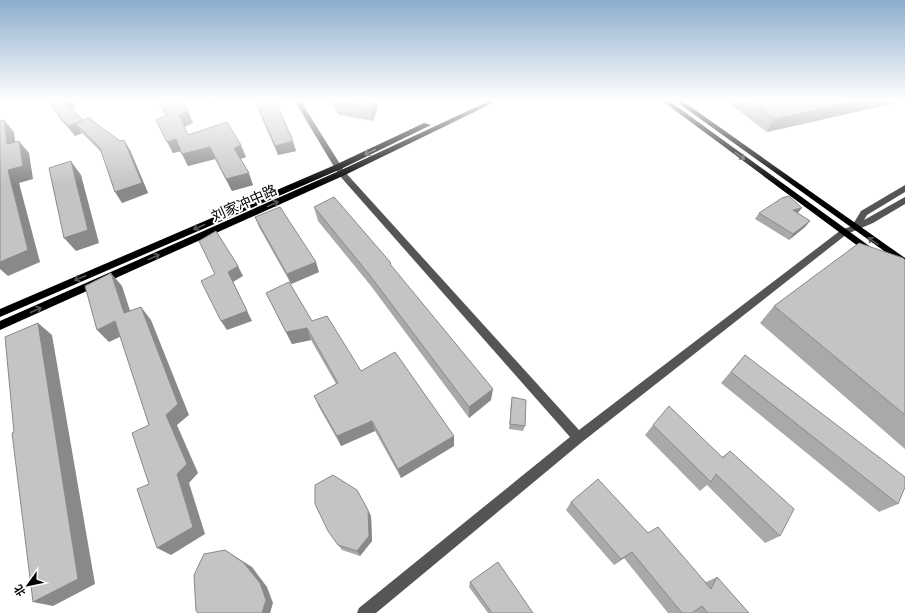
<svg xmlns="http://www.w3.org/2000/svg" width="905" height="613" font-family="'IBM Plex Sans','Noto Sans SC',sans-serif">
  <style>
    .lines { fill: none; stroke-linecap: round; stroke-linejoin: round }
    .minor { fill: #555; fill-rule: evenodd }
    .major { fill: #000; fill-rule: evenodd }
    .wall { fill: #a9a9a9 }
    .shaded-wall { fill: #898989 }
    .building { fill: #c4c4c4; stroke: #898989 }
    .oneway { stroke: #595959 }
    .labels { text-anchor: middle; stroke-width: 4; stroke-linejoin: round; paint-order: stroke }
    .street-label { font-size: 14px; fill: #000; stroke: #fff }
  </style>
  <rect width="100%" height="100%" fill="#fff"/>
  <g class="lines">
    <path class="minor" d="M294,100H300L345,172L579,430L841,230L852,226L861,211L905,185V192L867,215L864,220L905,197V204L873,223L847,234L582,442L376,613H357L359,608L570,437L339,175Z"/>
    <path class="major" d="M491,100H499L345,175L0,330V321L339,171Z
      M661,100H668L872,248L874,250L872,252H866Z
      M674,100H681L905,258V266Z
      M424,123L431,125L341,169L0,317V309L335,165Z"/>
  </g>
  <path class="wall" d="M49,100H79L72,110L83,120L130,150L148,193L122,203L102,153L82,133L75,136L60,119L54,109Z
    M157,100H183L193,123L184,127L188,135L246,157L241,159L253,185L232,191L215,159L188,166L181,151L173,153L166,116Z
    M254,100H275L296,151L278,155Z
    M328,100H378V106L373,121L339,115Z
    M725,100H905L767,132Z
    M314,207L491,400L469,418L371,286L318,221Z
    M759,213H798L810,221L805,227L789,240L755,219Z
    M255,217L319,272L291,284L259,227Z
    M905,260V449L760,323L774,306Z
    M266,293L312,321L361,371L454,436V446L401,478L375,431L341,446L319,407L314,396L336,384L311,340L292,344Z
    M745,355L898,504L879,512L721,383Z
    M512,397L525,426L523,431L509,429L511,403Z
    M653,425L722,457L730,451L780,536L765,543L707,485L700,491L645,435Z
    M571,502L648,533L706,582L717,577L749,613H668L624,558L614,565L566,510Z
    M371,516L372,541L360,556L342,550L328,531Z
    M470,582L533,613H488L469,587Z"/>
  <path class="shaded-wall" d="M65,100H79L70,112L64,102Z
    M209,100H225L211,104Z
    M374,100H378V106L373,121L371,108Z
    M860,100H905V101L767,132L774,119Z
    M188,111L193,123L184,127L193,147L179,115Z
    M4,120L14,132L17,156L7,144Z
    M82,121L76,124L82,133L75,136L68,126Z
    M176,139L182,151L173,153L167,142Z
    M124,140L130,150L148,193L122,203L115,192Z
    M19,141L29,153L33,179L19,183L40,262L8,276L0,269V262L8,170Z
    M293,141L296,151L278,155L275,146Z
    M241,145L246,157L239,159L234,148Z
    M210,147L215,159L188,166L182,154Z
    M71,161L81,175L99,243L76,251L64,238Z
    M249,173L253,185L232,191L226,179Z
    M802,208L797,214L793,210Z
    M810,221L805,227L789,240L793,234Z
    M316,262L319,272L291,284L287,274Z
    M238,266L243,276L233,282L252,321L227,330L221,321L228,272Z
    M111,273L122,286L135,326L124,313Z
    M141,307L151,320L189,415L177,425L198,473L189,483L205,534L171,555L157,548L177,474Z
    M115,321L126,334L109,342L97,330Z
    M38,323L52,335L95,584L53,606L33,602Z
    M307,328L311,340L292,344L286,332Z
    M493,389L491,400L469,418V407Z
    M372,421L375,431L341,446L337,436Z
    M454,436V446L401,478L398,469Z
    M368,510L371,516L372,541L360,556L357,551Z
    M225,550L252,567L267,587L273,603L270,613H262Z
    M632,552L624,558L614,565L621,559Z"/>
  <path class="building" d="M49,100H65L64,102L83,120L89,118L120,141L124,140L142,183L115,192L100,148L76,124L82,121L68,126L54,109Z
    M158,100H183L188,111L179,115L188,135L227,122L241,145L234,148L249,173L226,179L210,147L182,154L176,139L167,142L156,120L167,115Z
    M255,100H275L293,141L275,146Z
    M335,100H374L371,108L336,102Z
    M749,100H860L774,119Z
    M4,120L7,144L19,141L23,166L8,170L28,250L0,262V121Z
    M71,161L88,230L64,238L49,168Z
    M789,196L802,208L793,210L810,221L793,234L759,213L782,198Z
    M334,197L391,263L390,264L493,389L469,407L368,273L314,207Z
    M280,207L316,262L287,274L255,217Z
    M216,231L238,266L228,272L247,311L221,321L201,281L215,274L199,241Z
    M859,243L903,258L905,260V415L774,306Z
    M111,273L124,313L141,307L178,404L166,415L187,464L177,474L193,527L157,548L137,489L149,484L132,433L149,425L115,321L97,330L85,286Z
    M289,282L312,321L327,316L361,371L395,352L454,436L398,469L372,421L337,436L314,396L338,383L307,328L286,332L266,293Z
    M38,323L78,579L33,602L12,433L14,432L5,337Z
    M745,355L905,477V487L898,504L731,372Z
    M512,397L526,400L525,426L510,424Z
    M669,406L723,458L730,451L794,509L780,536L716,474L711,482L653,425Z
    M333,475L357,490L368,510L369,536L357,551L338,545L328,531L315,504V485Z
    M598,479L648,533L658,527L711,589L717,577L749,613H708L702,606L692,613H682L632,552L621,559L571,502Z
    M225,550L244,563L260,583L266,600L262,613H198L196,611L194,575L204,554Z
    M498,562L533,613H492L470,582Z"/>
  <defs><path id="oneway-shaft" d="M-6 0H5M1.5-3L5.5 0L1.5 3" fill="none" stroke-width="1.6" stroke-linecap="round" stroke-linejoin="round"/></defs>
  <g class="oneway">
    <use href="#oneway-shaft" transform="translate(370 152) rotate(155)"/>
    <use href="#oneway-shaft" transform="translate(740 156) rotate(36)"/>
    <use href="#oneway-shaft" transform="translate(273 204) rotate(-24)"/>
    <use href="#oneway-shaft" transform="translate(199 227) rotate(157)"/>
    <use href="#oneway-shaft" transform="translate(873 241) rotate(-145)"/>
    <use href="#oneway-shaft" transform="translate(154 257) rotate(-24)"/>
    <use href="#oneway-shaft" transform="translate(80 278) rotate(157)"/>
    <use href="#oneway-shaft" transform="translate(36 310) rotate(-24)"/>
  </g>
  <linearGradient id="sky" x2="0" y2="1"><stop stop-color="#8cadcc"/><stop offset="0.54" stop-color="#fff"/><stop offset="1" stop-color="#fff" stop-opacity="0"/></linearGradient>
  <rect width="905" height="186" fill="url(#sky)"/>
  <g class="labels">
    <g class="street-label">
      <text transform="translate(244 203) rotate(-24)" y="5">刘家冲中路</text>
    </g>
  </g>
  <g transform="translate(28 585) rotate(237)" stroke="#ffffff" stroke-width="3" paint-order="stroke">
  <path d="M0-3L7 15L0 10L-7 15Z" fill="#000000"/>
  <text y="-6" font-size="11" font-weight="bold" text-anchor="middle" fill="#000000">北</text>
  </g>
</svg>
